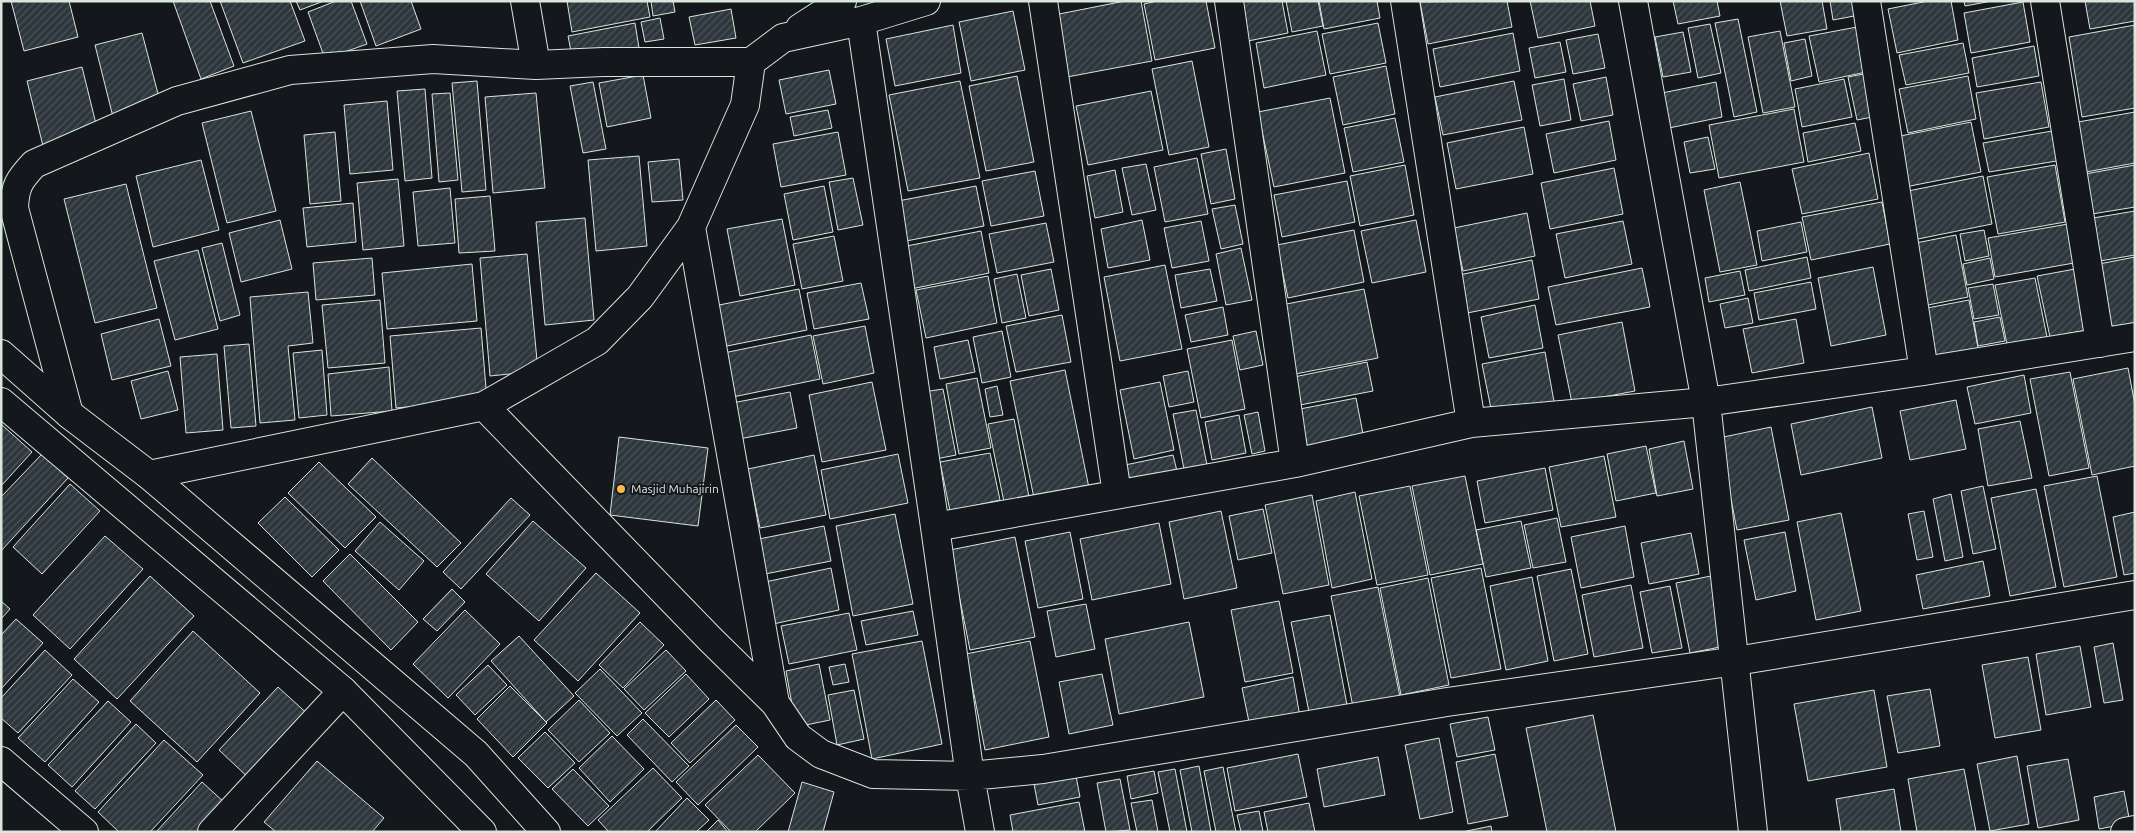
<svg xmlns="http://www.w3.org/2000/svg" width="2136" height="833" font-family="Ubuntu,sans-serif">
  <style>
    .building { fill: url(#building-hatch); stroke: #d8e6dc }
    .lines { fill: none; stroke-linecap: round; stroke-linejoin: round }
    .minor-casing { stroke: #d8e6dc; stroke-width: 30 }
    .tertiary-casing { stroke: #d8e6dc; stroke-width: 30 }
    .minor { stroke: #14181c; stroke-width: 28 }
    .tertiary { stroke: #14181c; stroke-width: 28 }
    .poi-dot { fill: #ffb74d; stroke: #14181c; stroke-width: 2 }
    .labels { text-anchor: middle; stroke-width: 4; stroke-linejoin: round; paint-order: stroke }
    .poi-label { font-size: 12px; fill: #d8e6dc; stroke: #14181c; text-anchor: start }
  </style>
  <defs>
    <pattern id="building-hatch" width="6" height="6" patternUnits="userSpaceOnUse" patternTransform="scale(1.25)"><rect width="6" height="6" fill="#2c363c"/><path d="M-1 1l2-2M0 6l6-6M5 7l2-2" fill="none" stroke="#4a5358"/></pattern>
  </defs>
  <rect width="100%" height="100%" fill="#14181c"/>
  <path class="building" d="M11,1H69L78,37L24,51Z
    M173,1H210L234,66L201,79Z
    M220,1H290L305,41L243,63Z
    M296,1H324L300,10Z
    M336,1H351L367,44L325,59L308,12Z
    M360,1H411L421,29L376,46Z
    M567,1H647L650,17L572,32Z
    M651,1H673L675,12L653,16Z
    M1125,1H1141L1152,61L1067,77L1054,15Z
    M1157,1H1206L1215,48L1155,60L1144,4Z
    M1241,1H1282L1288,33L1248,41Z
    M1286,1H1318L1323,26L1292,32Z
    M1319,1H1377L1380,18L1324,29Z
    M1507,1L1512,27L1428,44L1420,2Z
    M1530,1H1590L1595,26L1538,38Z
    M1673,1H1717L1720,16L1678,24Z
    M1780,1H1822L1827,29L1787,36Z
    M1830,1H1863L1865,14L1833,20Z
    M1928,1H1951L1958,40L1897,53L1888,9Z
    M1964,1H1992L1965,6Z
    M2085,1H2135V21L2090,29Z
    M2023,2L2030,42L1971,53L1964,13Z
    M731,9L736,38L695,45L689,17Z
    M1013,11L1025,70L971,81L959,22Z
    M660,18L664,39L645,42L641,22Z
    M1738,19L1757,112L1734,117L1715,23Z
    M635,23L639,48L573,61L568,36Z
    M1378,23L1386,63L1330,74L1322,34Z
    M1710,24L1721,73L1698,78L1688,28Z
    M953,25L961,73L895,86L886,39Z
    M2135,25V108L2082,117L2069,37Z
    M1857,27L1866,72L1819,82L1809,36Z
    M1317,31L1326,75L1264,88L1256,43Z
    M1780,31L1795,107L1763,113L1748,37Z
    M1683,32L1691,72L1663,77L1655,37Z
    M142,33L161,105L113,117L95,45Z
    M1513,33L1520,71L1440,87L1433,49Z
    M1598,34L1605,68L1573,74L1566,40Z
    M1805,39L1812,76L1791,81L1784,43Z
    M1560,42L1566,72L1535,78L1529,48Z
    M1963,43L1969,73L1906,85L1899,55Z
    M2034,46L2039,76L1977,87L1972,58Z
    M1192,61L1209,147L1169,155L1152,69Z
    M1386,66L1395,114L1343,125L1333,77Z
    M82,67L98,132L43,146L27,81Z
    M829,70L836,104L786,114L779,80Z
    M1874,72L1882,115L1857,120L1848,77Z
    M643,75L651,118L607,127L599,83Z
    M1017,76L1034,162L986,171L969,86Z
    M1968,76L1976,119L1908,133L1899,89Z
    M1606,77L1613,115L1581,121L1573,84Z
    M1564,79L1571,120L1540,126L1532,85Z
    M1844,79L1852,117L1802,127L1795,89Z
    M477,81L486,190L462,192L452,83Z
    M960,81L980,178L908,191L889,95Z
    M1514,81L1522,120L1443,135L1435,97Z
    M593,82L606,149L583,153L570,86Z
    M1716,82L1722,117L1669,128L1662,93Z
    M2041,82L2049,127L1984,139L1976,93Z
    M425,89L432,178L405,181L397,91Z
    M1151,91L1163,150L1088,165L1076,106Z
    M450,93L458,180L439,182L432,94Z
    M536,93L545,188L493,193L485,97Z
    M1330,98L1345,173L1274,187L1258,112Z
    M387,101L393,170L350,174L344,105Z
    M1794,109L1804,162L1719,178L1709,125Z
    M828,110L832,128L794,136L790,117Z
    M251,111L276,211L227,223L202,123Z
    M2135,112V163L2086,172L2078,122Z
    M1395,118L1404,162L1353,172L1344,128Z
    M1609,121L1616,160L1554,173L1546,134Z
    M1971,122L1981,172L1905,187L1895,137Z
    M1855,123L1861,151L1808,162L1803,133Z
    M1524,127L1533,174L1456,189L1447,143Z
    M2058,130L2063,160L1989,172L1983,143Z
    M335,132L341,201L310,204L304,135Z
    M838,132L846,175L781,187L773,144Z
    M1708,137L1715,169L1690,173L1684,142Z
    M1226,149L1235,199L1211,204L1201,154Z
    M1869,153L1878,199L1802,214L1792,169Z
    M639,156L647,246L596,251L588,160Z
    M1197,158L1208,214L1165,222L1154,167Z
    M679,159L683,200L652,202L648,162Z
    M201,160L219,230L153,247L136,176Z
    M1146,164L1156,210L1132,215L1122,168Z
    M1405,165L1414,215L1360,226L1350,176Z
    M2055,165L2065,222L1998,234L1987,177Z
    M2135,165V207L2092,214L2085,174Z
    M1614,168L1623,214L1550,229L1541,183Z
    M1115,170L1123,212L1095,218L1087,176Z
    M1035,171L1044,216L991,226L982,181Z
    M1983,176L1992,224L1913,240L1903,192Z
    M853,178L863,225L838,230L829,182Z
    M398,179L404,246L363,250L357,183Z
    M1347,181L1355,222L1282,237L1274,195Z
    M1740,182L1757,265L1720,272L1704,190Z
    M126,184L157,308L95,323L64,199Z
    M824,186L833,232L793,240L784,194Z
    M976,186L984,226L906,241L898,201Z
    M450,188L455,243L418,246L413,192Z
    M490,196L495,251L459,253L455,199Z
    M1882,202L1890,244L1811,260L1802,217Z
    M353,203L356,242L307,247L303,208Z
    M1235,205L1243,244L1221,249L1212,209Z
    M2135,211V255L2100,261L2093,218Z
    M1527,213L1535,256L1463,271L1454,228Z
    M585,218L594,320L545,325L536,222Z
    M782,219L795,285L740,296L727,229Z
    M280,220L292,269L241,282L229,233Z
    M1142,220L1150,260L1108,268L1101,229Z
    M1416,220L1426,272L1372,283L1361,231Z
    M1201,221L1209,261L1172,268L1164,228Z
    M1623,221L1632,264L1565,278L1556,234Z
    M1801,222L1807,252L1762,261L1757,231Z
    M1046,223L1054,262L997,273L989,234Z
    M2068,224L2074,263L1995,277L1988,238Z
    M1354,230L1364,282L1288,298L1277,245Z
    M1984,230L1989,256L1965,261L1960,234Z
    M981,231L989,273L911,289L902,247Z
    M1956,235L1968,297L1923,306L1911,244Z
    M834,236L843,281L802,289L793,244Z
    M222,243L240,315L220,321L202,248Z
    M1241,248L1252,300L1226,305L1216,254Z
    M198,250L218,329L175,340L154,261Z
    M527,254L538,371L490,376L480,258Z
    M1807,257L1811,278L1749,291L1745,270Z
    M2135,257V328L2111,332L2099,264Z
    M372,258L375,295L316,300L313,263Z
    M1990,258L1994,279L1967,285L1963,264Z
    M1532,260L1539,299L1467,313L1459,275Z
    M472,264L477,321L387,329L382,273Z
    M1165,265L1182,349L1120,361L1104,277Z
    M1873,267L1886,335L1831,346L1818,278Z
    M1642,268L1650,307L1556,325L1548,287Z
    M1051,269L1059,310L1029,316L1021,275Z
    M1210,269L1217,301L1181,308L1175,275Z
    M2075,269L2087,330L2050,337L2037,276Z
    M1740,271L1745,295L1709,302L1705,278Z
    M1017,274L1026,318L1002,323L994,279Z
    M988,276L997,323L926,338L916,290Z
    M2035,278L2047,337L2007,344L1995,285Z
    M1811,282L1816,309L1759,320L1754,293Z
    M861,283L869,319L814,329L807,293Z
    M1993,284L1999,315L1974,319L1968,288Z
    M799,289L807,330L722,347L714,306Z
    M1364,289L1378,358L1290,375L1276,306Z
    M308,292L313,343L288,346L295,420L260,423L250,297Z
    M1748,298L1753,323L1725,328L1720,304Z
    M380,300L385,363L328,368L322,305Z
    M1969,300L1979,353L1937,362L1927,308Z
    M1535,305L1543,348L1489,358L1481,317Z
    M1223,307L1228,335L1191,342L1185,315Z
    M1062,315L1071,362L1016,372L1006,326Z
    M2000,317L2005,341L1978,346L1974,322Z
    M159,319L171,366L112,380L101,334Z
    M1796,319L1804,363L1752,373L1743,329Z
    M1622,322L1635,391L1572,403L1558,335Z
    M865,326L874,373L823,384L813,336Z
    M481,328L487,400L396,408L390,336Z
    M1002,331L1011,377L982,383L973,337Z
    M1256,331L1263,365L1240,370L1233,336Z
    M811,335L820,379L728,398L719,354Z
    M968,340L975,372L940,379L934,347Z
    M1232,340L1245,409L1201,418L1187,349Z
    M249,344L256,426L231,428L224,346Z
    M322,350L327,415L299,418L293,353Z
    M1545,352L1555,407L1493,419L1482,364Z
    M217,354L223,430L186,433L180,357Z
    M1367,362L1373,391L1300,405L1294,377Z
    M389,367L392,411L331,416L328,374Z
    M2128,368L2135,405V466L2092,475L2073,379Z
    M1065,370L1089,488L1034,498L1010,381Z
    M168,371L178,410L141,419L131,381Z
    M1188,371L1194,402L1169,407L1163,376Z
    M2070,372L2089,468L2049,476L2030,379Z
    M2024,375L2031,413L1975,424L1967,387Z
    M977,378L991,448L959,454L946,384Z
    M872,382L886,450L822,462L809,395Z
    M1160,382L1174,450L1134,459L1120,390Z
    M997,386L1003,415L990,417L985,389Z
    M943,389L956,455L931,460L917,393Z
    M790,392L797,428L739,439L732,403Z
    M1356,398L1365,444L1309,455L1300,409Z
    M1956,400L1966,449L1910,460L1900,411Z
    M1872,407L1882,458L1801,475L1791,424Z
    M1196,410L1207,465L1184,469L1173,414Z
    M1258,412L1265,451L1252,454L1244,415Z
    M1239,415L1246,453L1212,460L1205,422Z
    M1014,419L1029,497L1004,502L988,424Z
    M2020,421L2032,478L1988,486L1978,429Z
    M1,424L32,452L1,486Z
    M1771,427L1789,520L1737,530L1719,438Z
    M619,437L708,448L698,526L610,515Z
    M1684,441L1693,489L1657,496L1649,449Z
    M1646,446L1656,493L1616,501L1607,454Z
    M990,453L1000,500L950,511L940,462Z
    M42,454L68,478L1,551V497Z
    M898,454L908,503L830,519L821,470Z
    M814,455L826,515L760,528L748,469Z
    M1173,455L1178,475L1129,485L1125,465Z
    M1604,456L1616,517L1561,527L1549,467Z
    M372,458L461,543L437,567L348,484Z
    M319,462L376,517L345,548L288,493Z
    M1545,468L1553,510L1485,523L1477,481Z
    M1465,476L1483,564L1430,575L1412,486Z
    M2097,476L2117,577L2064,587L2044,486Z
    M70,484L100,511L42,574L13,547Z
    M1410,486L1428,575L1377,585L1359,496Z
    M1983,486L1996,549L1973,554L1961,491Z
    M2036,489L2056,587L2010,596L1991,498Z
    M1355,492L1372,579L1332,588L1316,501Z
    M1951,494L1963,557L1945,561L1933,499Z
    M1312,495L1329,585L1283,594L1265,505Z
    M285,497L339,550L312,577L258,523Z
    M511,498L530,515L461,589L443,572Z
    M1263,509L1272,553L1238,560L1229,516Z
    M1221,511L1237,588L1184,599L1169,522Z
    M1924,511L1933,557L1917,560L1908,514Z
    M2135,512V573L2124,575L2113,517Z
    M1841,513L1861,611L1816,620L1797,522Z
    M895,514L913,604L853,616L836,526Z
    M1557,518L1566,562L1533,568L1524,525Z
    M533,521L586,568L539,621L486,574Z
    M1521,521L1531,568L1486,577L1476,530Z
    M380,522L424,561L399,590L355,551Z
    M1159,523L1171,584L1092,600L1080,539Z
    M824,526L831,561L765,574L759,539Z
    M1625,526L1634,577L1581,588L1571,537Z
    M1070,532L1083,599L1038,608L1025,541Z
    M1785,532L1796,591L1756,600L1744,540Z
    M1691,533L1699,574L1649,584L1641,543Z
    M105,536L143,569L70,649L33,615Z
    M1015,537L1035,637L970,650L950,550Z
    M350,554L418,622L391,650L323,581Z
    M1983,561L1990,596L1923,609L1916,575Z
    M831,568L839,610L773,624L765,582Z
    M1481,568L1501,669L1451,678L1431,578Z
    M1571,569L1588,654L1554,661L1537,576Z
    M596,573L640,613L578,681L534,640Z
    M150,576L194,616L117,699L74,659Z
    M1711,576L1725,646L1690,653L1676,583Z
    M1532,577L1548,661L1506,670L1490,586Z
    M1428,578L1449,685L1401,695L1380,588Z
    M1631,585L1643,648L1594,657L1582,595Z
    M1670,586L1682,648L1652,653L1640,592Z
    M1378,587L1400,697L1353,707L1331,596Z
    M452,589L465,602L437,631L423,619Z
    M1,601L10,609L1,619Z
    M1279,601L1293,673L1245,682L1231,610Z
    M1086,604L1095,649L1056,657L1047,611Z
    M465,610L500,644L448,698L413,664Z
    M913,611L918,635L866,645L861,621Z
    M849,613L857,650L789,664L781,626Z
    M1330,615L1347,705L1309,712L1291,622Z
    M16,619L43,643L1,689V635Z
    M640,622L664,645L623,688L599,665Z
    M1189,622L1204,697L1119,714L1105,639Z
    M193,631L260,693L197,762L130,701Z
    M519,636L574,696L546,722L491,661Z
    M922,641L942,744L872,759L852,654Z
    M1030,641L1049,737L985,750L966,654Z
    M2113,643L2123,700L2104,703L2094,647Z
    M2080,646L2091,707L2046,715L2036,654Z
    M45,650L72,675L18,733L1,718V698Z
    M666,650L686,671L644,710L624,689Z
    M2028,657L2041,730L1995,738L1982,665Z
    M819,664L830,720L796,727L786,671Z
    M845,664L849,682L833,685L829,667Z
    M488,665L507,685L475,715L456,695Z
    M600,669L642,713L617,736L575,693Z
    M686,674L709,699L669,737L645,713Z
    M1102,674L1113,725L1069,734L1059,682Z
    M1293,677L1300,717L1250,727L1242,688Z
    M73,679L99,702L45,762L18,738Z
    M510,686L547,723L513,757L477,719Z
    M278,687L312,718L253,782L219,750Z
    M1930,689L1940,746L1898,753L1887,696Z
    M854,690L864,739L837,745L828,695Z
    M1874,690L1887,767L1808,781L1794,704Z
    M579,700L610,733L579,762L548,730Z
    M716,700L735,720L690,763L671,743Z
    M108,701L131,722L72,787L48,765Z
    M1593,715L1616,832H1547L1526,728Z
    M1488,717L1495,750L1457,757L1450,724Z
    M643,719L689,766L672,782L627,735Z
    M136,724L156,743L95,809L75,791Z
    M736,725L758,747L698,805L676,782Z
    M545,732L575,763L548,788L518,758Z
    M612,736L644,769L610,802L579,768Z
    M1439,738L1453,812L1420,819L1405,745Z
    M164,740L203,775L150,832H119L98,812Z
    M1298,754L1307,797L1235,811L1227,768Z
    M1495,754L1508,816L1468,824L1456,762Z
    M758,755L795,793L755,832H731L705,805Z
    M2017,756L2029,824L1990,831L1977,764Z
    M1378,757L1385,795L1324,807L1317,769Z
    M2068,759L2079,820L2038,828L2027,766Z
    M317,761L384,818L372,832H276L264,822Z
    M1199,766L1211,832H1192L1180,770Z
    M1223,767L1236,832H1216L1204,771Z
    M653,768L682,798L647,832H609L598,820Z
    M573,769L609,806L588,826L552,789Z
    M1175,769L1187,832H1170L1158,772Z
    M1964,769L1976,832H1917L1908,779Z
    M1154,771L1158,793L1131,799L1127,776Z
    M1076,776L1080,797L1038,805L1034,784Z
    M1120,779L1130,830L1106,832L1097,783Z
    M202,782L226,804L200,832H156Z
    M802,782L834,792L823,832H788Z
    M1894,789L1901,832H1841L1836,799Z
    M2124,791L2130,823L2099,829L2094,797Z
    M687,798L709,820L696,832H655Z
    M1152,800L1158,832H1137L1131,803Z
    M1079,802L1085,832H1013L1010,815Z
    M1309,803L1315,832H1268L1264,812Z
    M1259,811L1263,832H1241L1237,815Z
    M718,820L728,832H706Z
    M1491,826L1492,832H1462Z"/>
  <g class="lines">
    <defs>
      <path id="minor" d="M525,1L536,65
        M1043,1L1117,494
        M1229,1L1295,463
        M1405,1L1471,423
        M1633,1L1706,402L1753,832
        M1866,1L1924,371
        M2045,1L2100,343
        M861,21L935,527L970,776L980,832
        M800,28L842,1
        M691,227L775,703
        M484,406L710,639L775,703L798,737L821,754L873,774L970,776L1043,769L1447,702L1736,661L2135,595
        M69,414L14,208C15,186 19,180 34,164L177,101L290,70L433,59L536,65L603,62H751
        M149,475L484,406L597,341L640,297L691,227L745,105L751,62L783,38L861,21L926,1
        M935,527L1295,463L1471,423L1706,402L1924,371L2135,337
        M1,761L84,832
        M212,832L343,691"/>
      <path id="tertiary" d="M1,354L69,414L149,475L476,754L546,832
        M1,402L343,691L482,832
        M2125,832L2135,830"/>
    </defs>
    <use href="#minor" class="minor-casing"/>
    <use href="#tertiary" class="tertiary-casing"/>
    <use href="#minor" class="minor"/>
    <use href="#tertiary" class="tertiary"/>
  </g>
  <circle class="poi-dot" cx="621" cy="489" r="5"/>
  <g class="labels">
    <g class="poi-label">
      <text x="631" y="493">Masjid Muhajirin</text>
    </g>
  </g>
  <rect width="2136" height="833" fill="none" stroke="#d8e6dc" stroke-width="5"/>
</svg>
